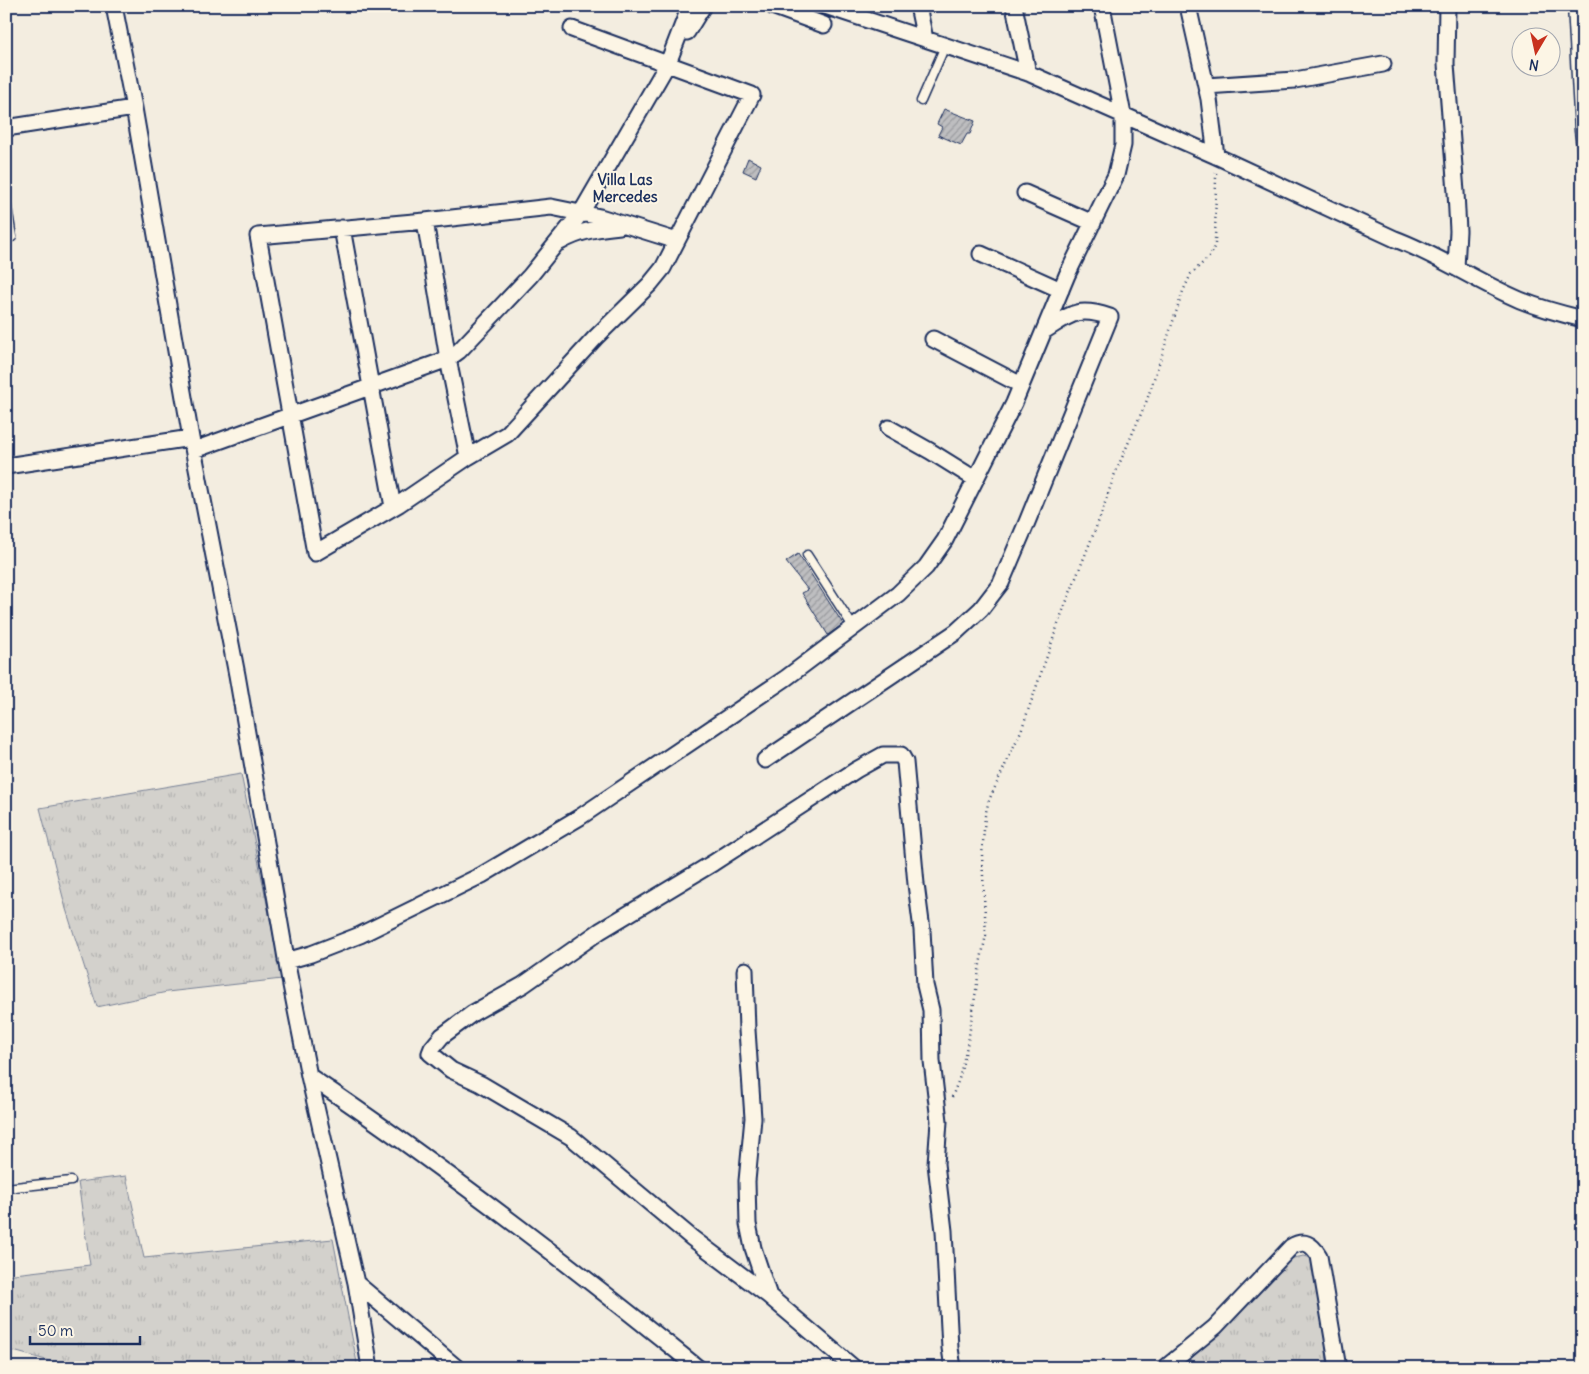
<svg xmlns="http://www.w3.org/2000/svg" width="1589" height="1374" font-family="Delius,sans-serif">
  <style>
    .grass { fill: url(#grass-tufts); stroke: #778095 }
    .building { fill: url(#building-hatch); stroke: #1b2f5e }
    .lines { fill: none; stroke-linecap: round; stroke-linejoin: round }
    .service-casing { stroke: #1b2f5e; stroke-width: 11 }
    .minor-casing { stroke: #1b2f5e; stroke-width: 19 }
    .path { stroke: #1b2f5e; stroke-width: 2.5; stroke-dasharray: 1 4; stroke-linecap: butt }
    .service { stroke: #fcf5e5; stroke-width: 8 }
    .minor { stroke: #fcf5e5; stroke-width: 15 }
    .labels { text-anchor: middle; stroke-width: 4; stroke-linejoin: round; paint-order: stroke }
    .neighbourhood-label { font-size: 15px; font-weight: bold; fill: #1b2f5e; stroke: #fcf5e5 }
  </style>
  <defs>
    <pattern id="grass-tufts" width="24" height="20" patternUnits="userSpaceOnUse" patternTransform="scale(1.25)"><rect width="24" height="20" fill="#d3d1cc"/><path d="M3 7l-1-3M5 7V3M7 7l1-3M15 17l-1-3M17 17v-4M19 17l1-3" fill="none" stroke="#b5b4b2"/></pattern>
    <pattern id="building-hatch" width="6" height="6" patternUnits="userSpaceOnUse" patternTransform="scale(1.25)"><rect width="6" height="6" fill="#bebec0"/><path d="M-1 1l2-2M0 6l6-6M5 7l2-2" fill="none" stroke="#9a9b9f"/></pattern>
  </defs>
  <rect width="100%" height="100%" fill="#f3ede0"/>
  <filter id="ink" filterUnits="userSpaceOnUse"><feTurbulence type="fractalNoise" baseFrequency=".02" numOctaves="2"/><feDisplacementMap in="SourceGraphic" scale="10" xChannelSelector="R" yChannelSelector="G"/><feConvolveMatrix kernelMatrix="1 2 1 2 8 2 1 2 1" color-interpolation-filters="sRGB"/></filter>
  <g filter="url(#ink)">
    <path class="grass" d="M241,774L282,979L167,992L97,1007L66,909L40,808Z
      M126,1176L144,1258L333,1239L358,1368H75L6,1349V1275L90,1265L78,1182Z
      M1304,1256L1312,1258L1318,1279L1328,1368H1180L1193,1357L1280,1268L1293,1258Z"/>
    <path class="building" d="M944,109L975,121L970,134H967L961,145L938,135L942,127L937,124Z
      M748,158L761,165L756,177L743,171Z
      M798,554L843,624L828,635L802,593L808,590L786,562Z"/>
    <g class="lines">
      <defs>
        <path id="service" d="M1572,6L1579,131L1583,162
          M921,101L945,46
          M6,201L12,237
          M807,555L854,628
          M6,1188L71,1181"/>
        <path id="minor" d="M114,6L134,108L191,438L237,675L288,970L309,1076L356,1283L370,1368
          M772,6L824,25
          M825,6L1028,73L1216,156L1395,239C1438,255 1477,282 1520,300C1540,308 1562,314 1583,319
          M918,6L925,39
          M1014,6L1028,73
          M1188,6L1209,99L1216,156
          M1447,6L1446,64L1456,192L1458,231L1456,268
          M572,29L752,95L663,268L650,284L595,338L507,434L468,457L399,504L315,553L258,236L425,221L551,207L600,217L677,241
          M687,32L703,6
          M1206,86L1295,80L1383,64
          M6,128L134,108
          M1025,193L1093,223
          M425,221L448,359L468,457
          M342,228L393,507
          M560,242C579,231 598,228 620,226
          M981,254L1061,290
          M933,339L1021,385
          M889,428L930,451L975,479
          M194,450L448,359L459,351L530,276L581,213L668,63L690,6
          M6,466L191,438
          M765,760L956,632L981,609L1001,583L1027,522L1110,317C1077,306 1071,314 1044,331
          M286,961L311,954L360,935L482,875L580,817L786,678L898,594L926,567L945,540L1014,403L1067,275L1116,175L1123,145V115L1102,6
          M745,970L747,1030L753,1118L747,1181L748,1224L753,1248L769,1296
          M309,1076C444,1167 572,1266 698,1368
          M356,1283L457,1368
          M854,1368L769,1296L692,1238L571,1137L481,1084L451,1070L430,1053L432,1048L442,1036L473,1013L523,985L600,931L713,863L856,770L883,755H901L905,762L916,884L922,930L925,985L931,1010L932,1061L939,1121L936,1164L944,1231L950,1348L953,1368
          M1165,1368L1215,1327L1291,1247C1304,1239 1312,1244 1319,1256L1338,1368"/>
      </defs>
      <use href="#service" class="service-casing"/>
      <use href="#minor" class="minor-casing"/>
      <path class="path" d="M952,1097L959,1079L968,1042L980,964L986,935L982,856L985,816L989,800L1021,731L1062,613L1101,515L1114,476L1147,400L1183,291L1191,274L1210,256L1215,245L1216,172"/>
      <use href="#service" class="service"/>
      <use href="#minor" class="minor"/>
    </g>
  </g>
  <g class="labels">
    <g class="neighbourhood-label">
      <text x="625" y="185">Villa Las<tspan x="625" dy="17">Mercedes</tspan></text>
    </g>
  </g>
  <rect width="1589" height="1374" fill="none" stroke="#fcf5e5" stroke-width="25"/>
  <rect x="12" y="12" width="1564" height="1349" fill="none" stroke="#1b2f5e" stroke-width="2" filter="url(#ink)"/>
  <g transform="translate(1536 52) rotate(189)"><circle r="24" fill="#fcf5e5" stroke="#a2a6af"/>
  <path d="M0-4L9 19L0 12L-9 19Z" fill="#c8321e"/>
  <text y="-8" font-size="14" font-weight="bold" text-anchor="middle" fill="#1b2f5e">N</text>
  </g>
  <path d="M30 1336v8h110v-8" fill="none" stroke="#1b2f5e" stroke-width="2.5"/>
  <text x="38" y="1336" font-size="15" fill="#1b2f5e" stroke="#fcf5e5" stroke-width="4" paint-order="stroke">50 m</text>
</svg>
